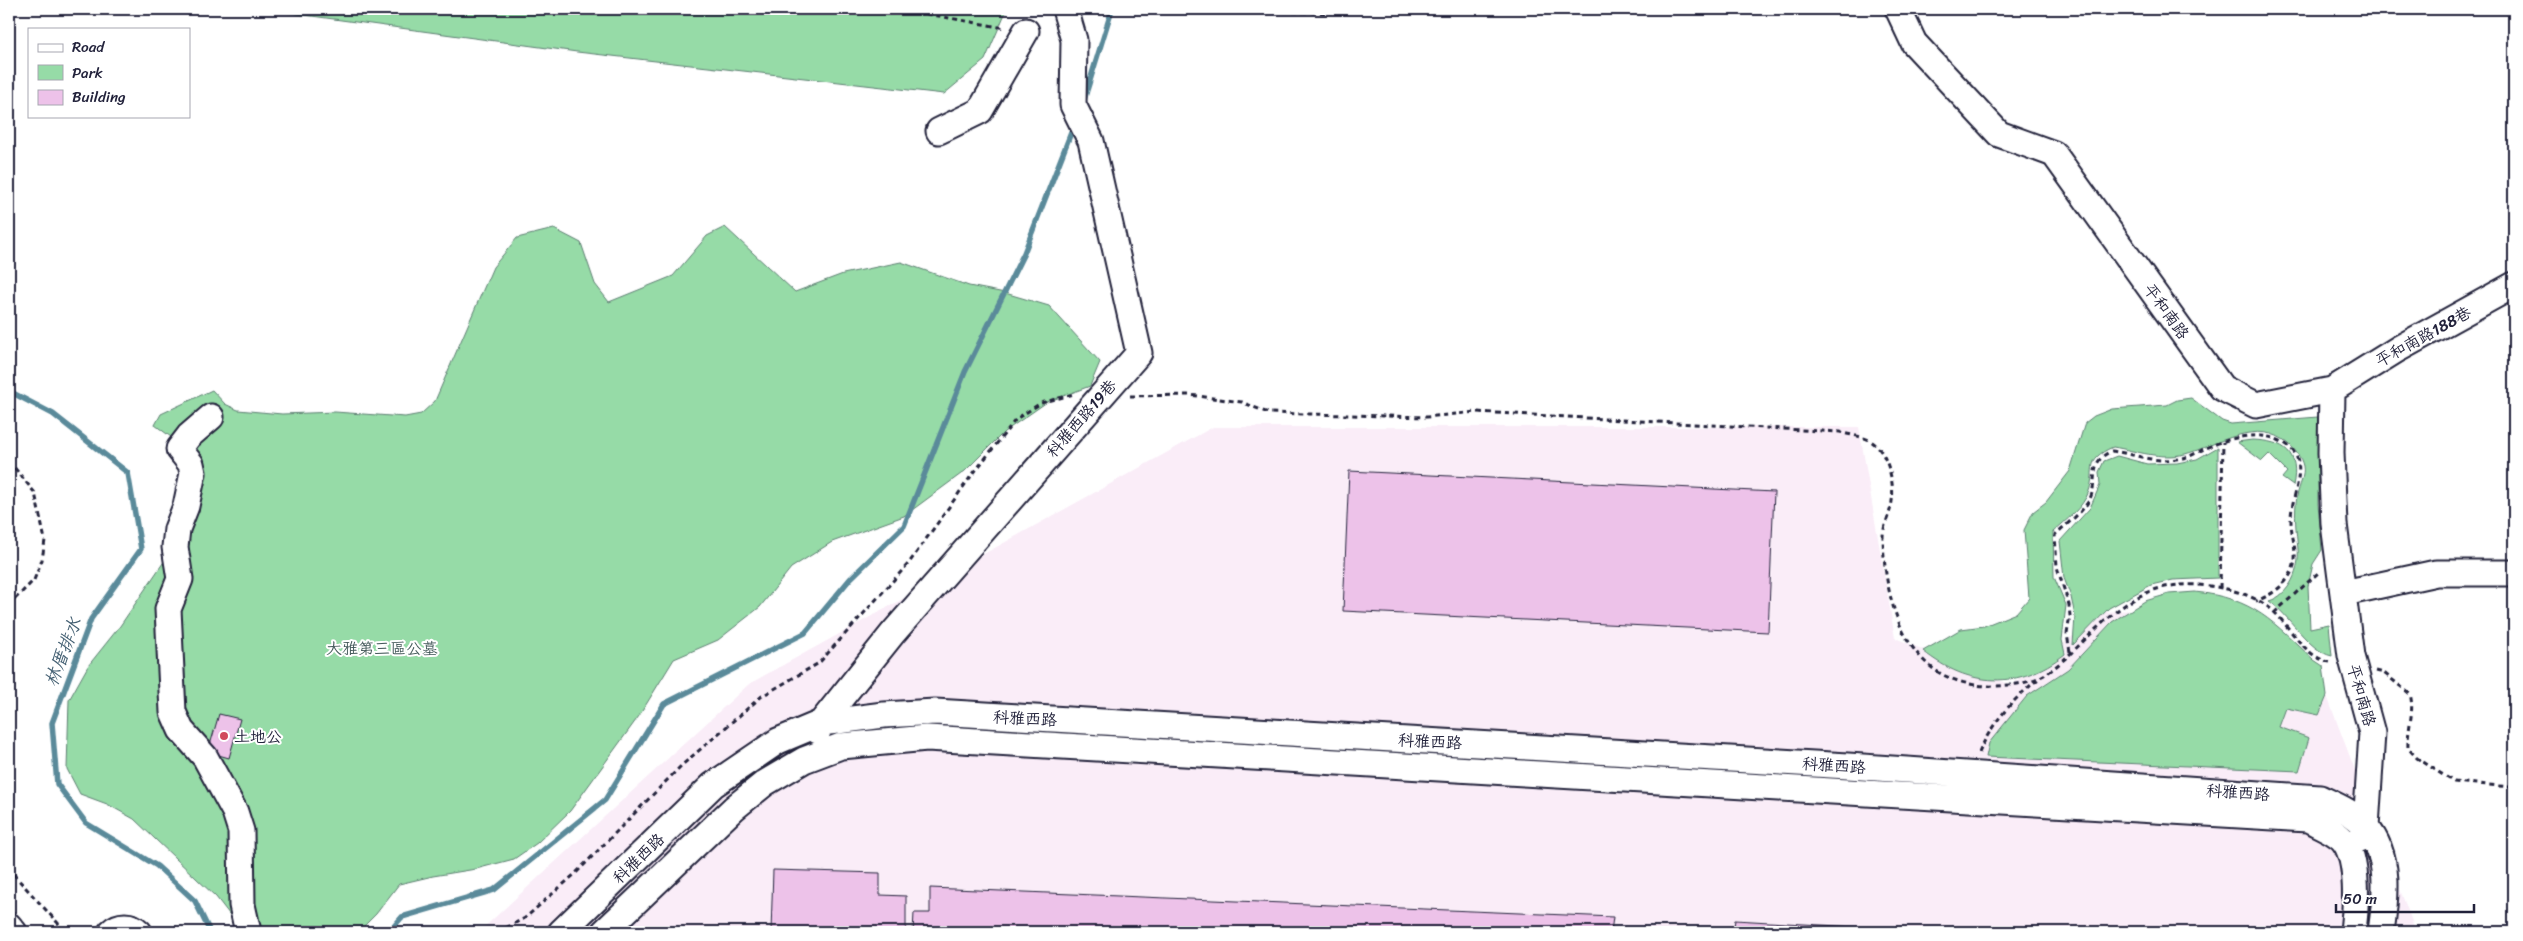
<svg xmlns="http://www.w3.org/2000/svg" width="2523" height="941" font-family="Sriracha,'LXGW WenKai TC',sans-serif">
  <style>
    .built { fill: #faedf8 }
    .green { fill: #96dba7; stroke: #5c7e71 }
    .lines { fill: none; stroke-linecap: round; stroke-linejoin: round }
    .stream { stroke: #5a8a9a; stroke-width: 5.5 }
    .building { fill: #edc2e9; stroke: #22223b }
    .minor-casing { stroke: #22223b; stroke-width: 29 }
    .path { stroke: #22223b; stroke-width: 3; stroke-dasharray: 5 4; stroke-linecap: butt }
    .minor { stroke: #fff; stroke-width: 25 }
    .poi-dot { fill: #d1495b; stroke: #fff; stroke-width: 2 }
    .labels { text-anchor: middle; stroke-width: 4; stroke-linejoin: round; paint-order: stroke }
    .street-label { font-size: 16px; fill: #22223b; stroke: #fff }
    .park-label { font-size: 16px; fill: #455a5b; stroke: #fff }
    .poi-label { font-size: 16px; fill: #22223b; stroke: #fff; text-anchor: start }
    .water-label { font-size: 18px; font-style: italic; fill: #435f72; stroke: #fff }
  </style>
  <rect width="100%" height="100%" fill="#fff"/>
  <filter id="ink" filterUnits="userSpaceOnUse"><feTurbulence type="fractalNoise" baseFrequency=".02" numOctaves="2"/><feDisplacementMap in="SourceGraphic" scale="10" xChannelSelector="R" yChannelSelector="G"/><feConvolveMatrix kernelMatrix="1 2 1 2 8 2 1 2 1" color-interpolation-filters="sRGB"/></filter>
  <g filter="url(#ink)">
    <path class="built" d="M1213,427H1859L1895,638L2011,685L2103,612L2210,605L2327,696L2416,932H479L749,684Z"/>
    <path class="green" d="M260,9H1007L985,60L944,94L577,52Z
      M725,227L795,292L843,274L901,262L969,286L1005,293L1049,306L1100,362L1090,386L1047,402L1004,432L965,471L904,516L832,542L791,568L760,607L718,640L674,659L639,716L570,811L537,843L514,859L476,869L433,876L399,884L376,914L358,932H243L216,897L134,819L107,804L80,794L67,769L69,700L88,666L120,626L163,563L184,526L191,461L171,437L155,425L161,414L212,390L225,404L238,410L282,414L335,412L405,417L421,414L435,401L493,267L517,238L554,229L581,243L595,284L609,302L673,276L707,236Z
      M2191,398L2222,421L2231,424L2318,417V504L2322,550L2313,564L2308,586L2310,628L2329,624L2332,656C2308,651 2290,615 2269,601C2290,595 2300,569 2298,549C2296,531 2294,513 2297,496C2299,486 2305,476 2303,466C2301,457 2295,450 2289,444C2258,416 2216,446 2185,454C2160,460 2137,451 2113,447C2083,460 2097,468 2089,491C2083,508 2066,520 2053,532L2054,577L2066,605L2062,640L2065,654C2019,690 1969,688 1923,651L1961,629L1984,626L2016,613L2029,598L2024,530L2033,512L2046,502L2070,471L2085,423L2094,416L2112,409L2167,405L2177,400Z
      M2252,440C2285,441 2300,452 2293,486L2282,478L2287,472L2269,454L2262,461L2237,442Z
      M2218,447V578L2173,580L2151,585L2109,608L2073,645L2075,616L2071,597L2064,578L2060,541L2090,508L2100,485L2099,472L2104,461L2117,456L2147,464L2177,463L2197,459Z
      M2195,592C2254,598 2273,622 2314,660L2323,666L2327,696L2319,715L2286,708L2279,727L2309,738L2299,771L1986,757L1989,743L2027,696L2068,669L2112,622L2145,601L2169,594Z"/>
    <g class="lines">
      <path class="stream" d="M1084,100L1112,9
        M9,391L53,414L128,473L141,549L91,619L52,723L57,784L86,823L157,866L195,901L210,932
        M389,932L402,917L494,890L605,800L664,704L805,633L850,579L904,526L965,372L1024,253L1074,125"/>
    </g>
    <path class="building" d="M1349,471L1774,492L1768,632L1343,611Z
      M219,714L240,719L229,758L208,752Z
      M773,870L880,873V895L906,896V932H771Z
      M930,888L1613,917L1611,932H913L914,913H930Z
      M1735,920L1941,932H1733Z"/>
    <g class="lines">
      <defs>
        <path id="minor" d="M1898,9L1914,43L1999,134L2054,154L2222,388L2256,405L2332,390L2398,349L2514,285
          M939,131L980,111L1026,31
          M2332,390L2331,453L2334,524L2351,656L2372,733L2366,827L2360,839
          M211,417L189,436L179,449L191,464L193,473L186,506L177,529L175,547L180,579L168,609L173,712L181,730L205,757L235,812L241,831L242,905L248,932
          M2344,593L2436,573H2514
          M818,731L821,723L893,633L1139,353L1091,141L1073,105L1074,40L1065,9
          M9,926L14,932
          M111,932C119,924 131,924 139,932
          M561,932L713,785L778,741L821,723L884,715L935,712L1848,766L2320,798C2335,805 2355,813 2366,827C2391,855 2386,898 2381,932
          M604,932L734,808L765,783L804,760L841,746L927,738L2308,819C2319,825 2337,832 2344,841C2359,861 2356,908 2353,932"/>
      </defs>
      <use href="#minor" class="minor-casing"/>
      <path class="path" d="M900,9L1005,28
        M1203,9L1324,13L1364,9
        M1130,396L1190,395L1242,402L1268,413L1427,417L1476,412L1840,432C1849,435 1861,436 1869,440C1887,449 1895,483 1892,501C1891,513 1883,525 1883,537C1884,585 1896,645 1938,672C1954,682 1977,687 1996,686C2014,685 2034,683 2050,671C2085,645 2112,603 2157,589C2190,579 2246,587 2272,610C2290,626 2305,658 2330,662
        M9,461L35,493L45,540L42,560L34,580L9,605
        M2220,588L2223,442
        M2274,613L2318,573
        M2070,652L2067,634L2070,616L2069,605L2057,567L2055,535C2065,525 2078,516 2086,505C2102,484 2084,463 2112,451C2140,455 2153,464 2183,458C2193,456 2202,449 2211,446C2230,438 2258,431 2278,440C2316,456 2290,493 2291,521C2291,534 2296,546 2295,559C2293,581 2274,594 2256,601
        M2376,671L2384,673L2410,694C2415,712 2407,729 2408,748L2417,758L2454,782L2511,787L2514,785
        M1979,753C1991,723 2015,697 2041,677
        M9,866L15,876L66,932
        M498,932L525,918L575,874L682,765L762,696L819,663L909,563L969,479L1016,419L1041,403L1074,394"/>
      <use href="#minor" class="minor"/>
    </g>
  </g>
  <circle class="poi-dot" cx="224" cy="736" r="5"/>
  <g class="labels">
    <g class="street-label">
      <text transform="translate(2167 311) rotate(54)" y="6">平和南路</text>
      <text transform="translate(2423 336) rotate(-29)" y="6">平和南路188巷</text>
      <text transform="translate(1081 418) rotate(-49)" y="6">科雅西路19巷</text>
      <text transform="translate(2362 695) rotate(74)" y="6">平和南路</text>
      <text transform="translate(1025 718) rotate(3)" y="6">科雅西路</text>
      <text transform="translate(1430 741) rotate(3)" y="6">科雅西路</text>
      <text transform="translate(1834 765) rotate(4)" y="6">科雅西路</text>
      <text transform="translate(2238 792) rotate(4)" y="6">科雅西路</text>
      <text transform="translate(638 858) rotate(-44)" y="6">科雅西路</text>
    </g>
    <g class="park-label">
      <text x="382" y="654">大雅第三區公墓</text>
    </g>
    <g class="poi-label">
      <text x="234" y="742">土地公</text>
    </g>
    <g class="water-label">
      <text transform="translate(63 652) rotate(-69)" y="6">林厝排水</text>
    </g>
  </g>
  <rect width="2523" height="941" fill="none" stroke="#fff" stroke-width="30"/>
  <rect x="15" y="15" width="2493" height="911" fill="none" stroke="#22223b" stroke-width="2" filter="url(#ink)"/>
  <rect x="28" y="28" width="162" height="90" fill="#ffffff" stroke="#a7a7b1"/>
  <rect x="38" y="44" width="25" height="8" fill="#ffffff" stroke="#a7a7b1"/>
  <text x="72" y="52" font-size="15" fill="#22223b">Road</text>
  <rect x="38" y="65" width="25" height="15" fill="#96dba7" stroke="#a7a7b1"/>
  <text x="72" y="78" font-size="15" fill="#22223b">Park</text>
  <rect x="38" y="90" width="25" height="15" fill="#edc2e9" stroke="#a7a7b1"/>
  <text x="72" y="102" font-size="15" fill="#22223b">Building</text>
  <path d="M2336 904v8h138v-8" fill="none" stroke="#22223b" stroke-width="2.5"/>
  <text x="2343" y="904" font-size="15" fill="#22223b" stroke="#ffffff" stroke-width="4" paint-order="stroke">50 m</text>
</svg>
